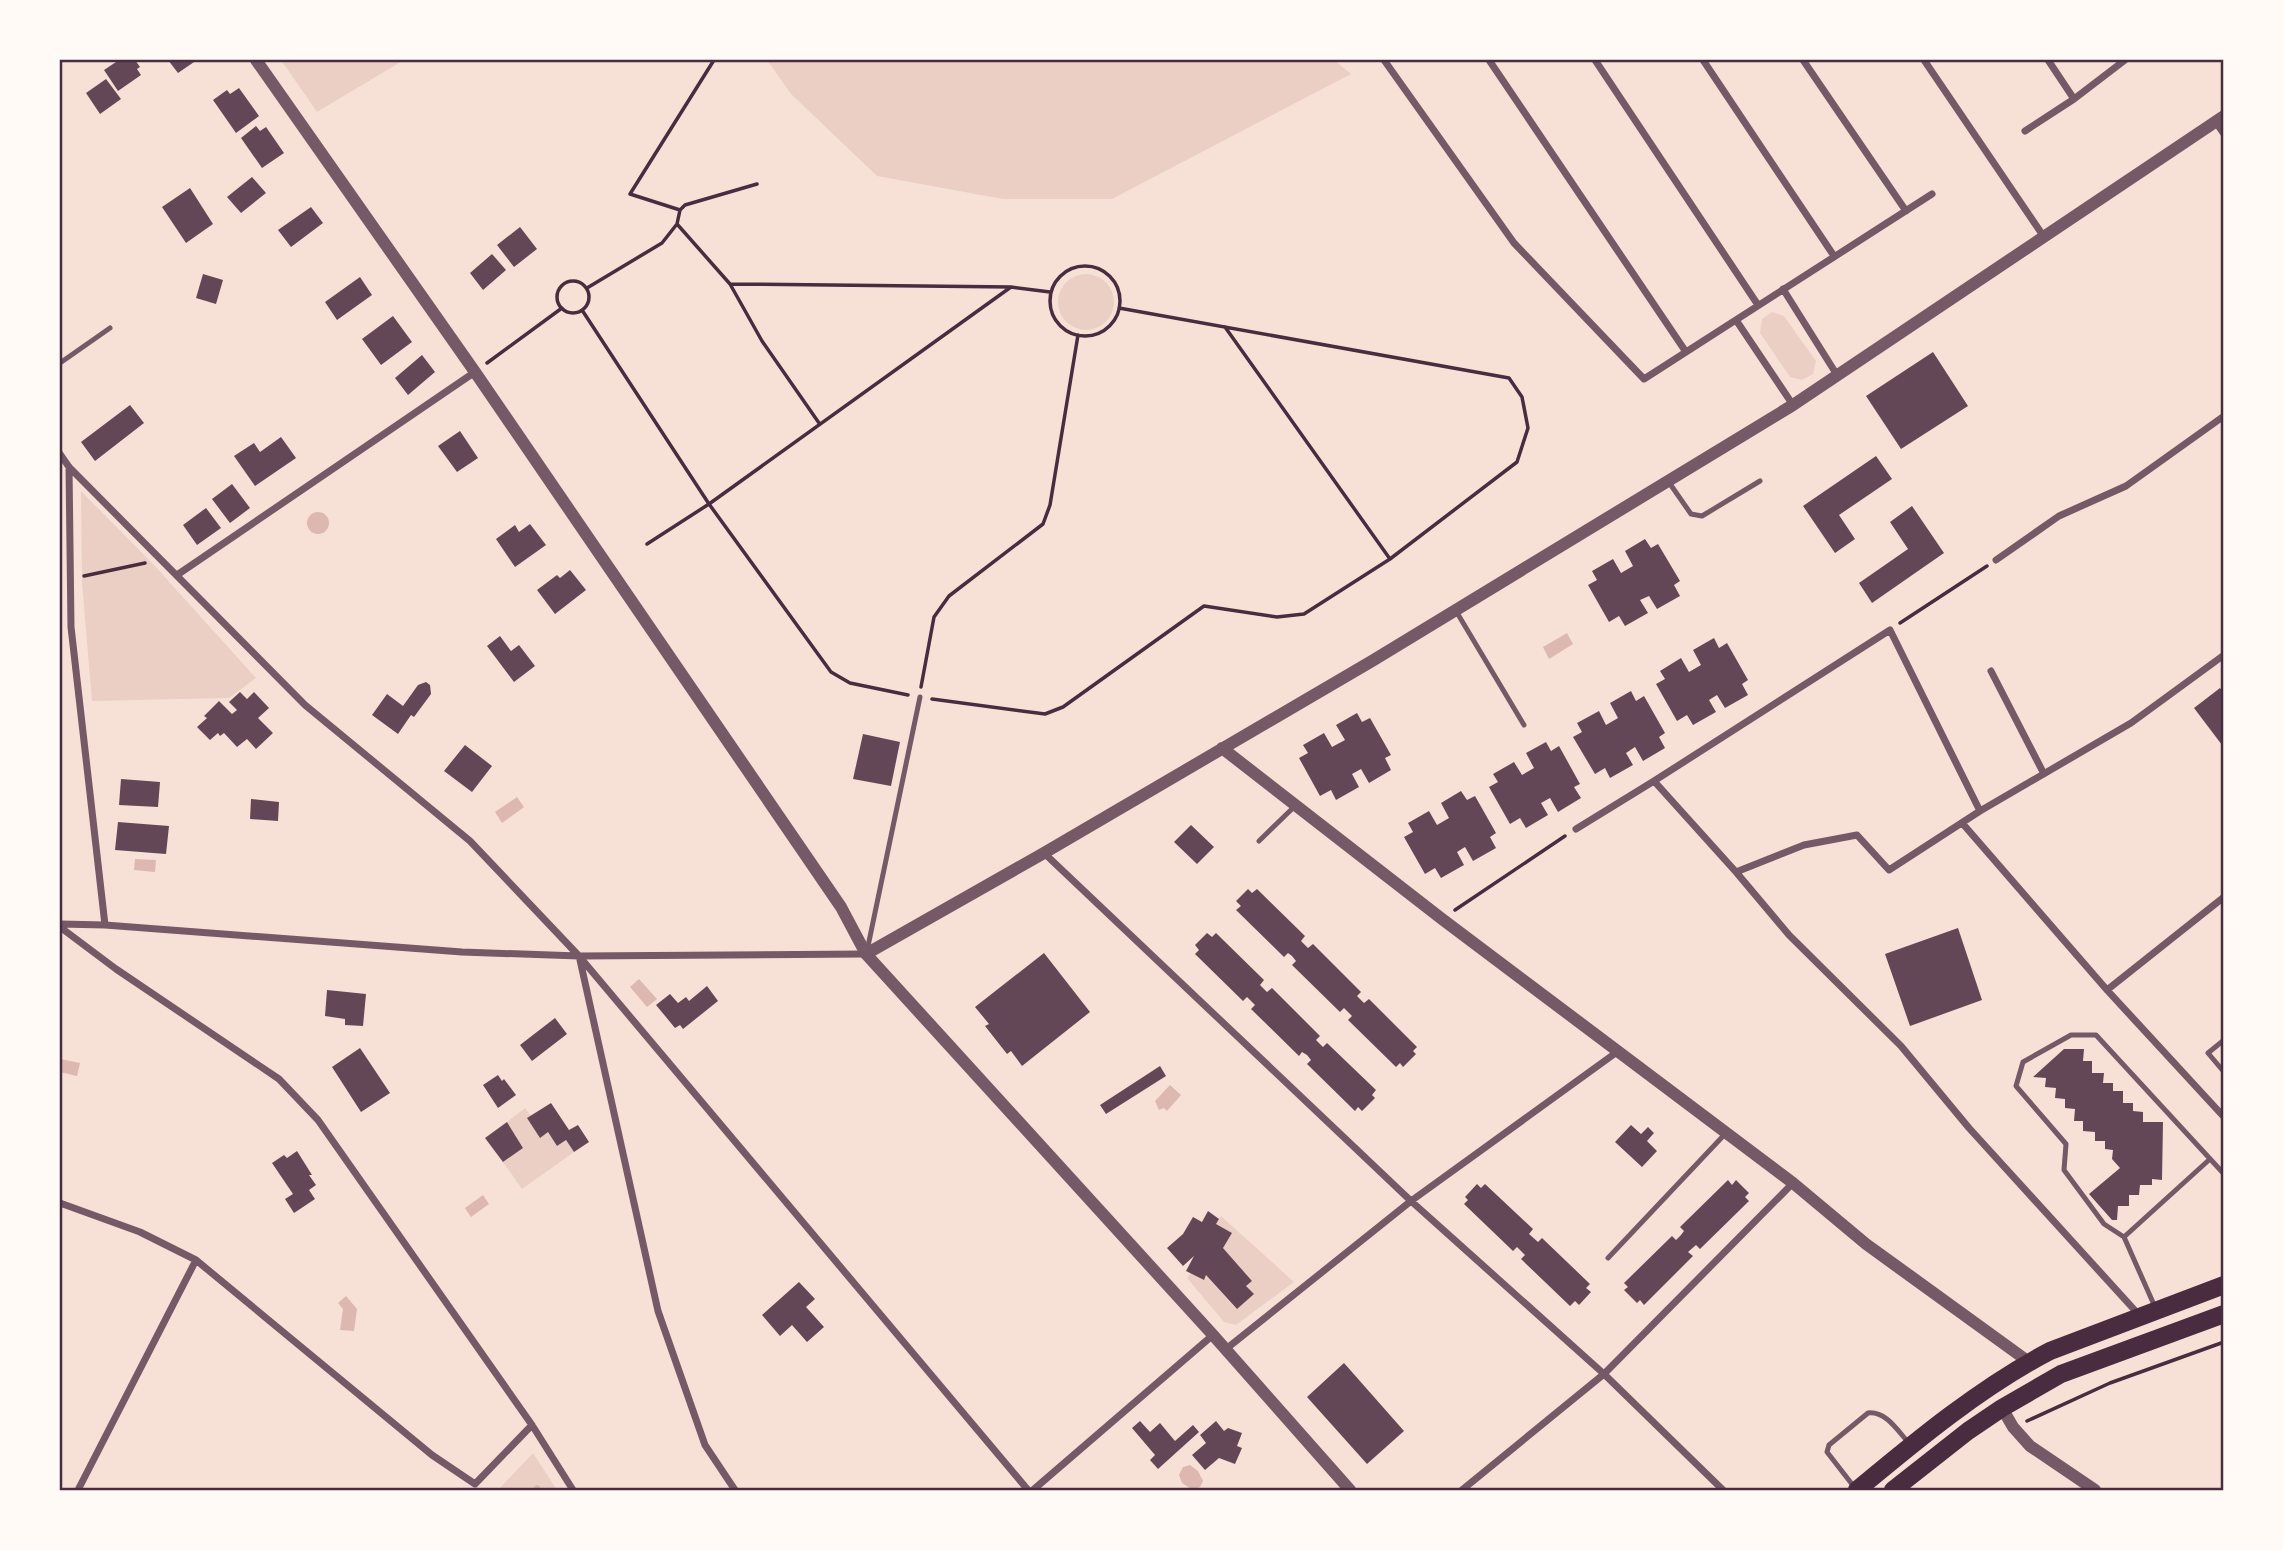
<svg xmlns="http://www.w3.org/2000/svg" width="2283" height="1550" font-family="Jost,sans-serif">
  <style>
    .green { fill: #ebcfc5 }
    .water { fill: #dcb8b0 }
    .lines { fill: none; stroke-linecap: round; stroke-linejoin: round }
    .stream { stroke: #dcb8b0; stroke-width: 6 }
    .building { fill: #644757 }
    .path { stroke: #4a2c40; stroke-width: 3.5 }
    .service { stroke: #755966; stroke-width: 5 }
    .minor { stroke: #755966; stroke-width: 7 }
    .tertiary { stroke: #755966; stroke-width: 12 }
    .primary { stroke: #4a2c40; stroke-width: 18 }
    .neatline { fill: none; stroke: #4a2c40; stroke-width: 2.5 }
  </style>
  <rect width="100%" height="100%" fill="#f7e1d7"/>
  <path class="green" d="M281,60H404L317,112Z
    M767,60H1334L1351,74L1112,199H1003L877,176L791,94Z
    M1058 302a28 28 0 1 1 56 0a28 28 0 1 1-56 0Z
    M1772,312L1784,316L1816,361L1813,374L1802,380L1790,377L1760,333L1762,319Z
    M81,491L154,565L256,678L229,698L92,701L82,583Z
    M525,1108L531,1116L540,1138L548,1132L557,1146L566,1140L574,1152L522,1189L503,1162L523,1148L507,1122Z
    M1221,1216L1294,1282L1236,1325L1224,1322L1187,1278L1191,1273L1203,1280L1206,1275L1236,1309L1253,1294L1246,1286L1252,1281L1223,1248L1232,1233L1216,1224Z
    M533,1453L557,1490H498Z"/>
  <path class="water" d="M307 523a11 11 0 1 1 22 0a11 11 0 1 1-22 0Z
    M1567,633L1573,644L1549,659L1543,647Z
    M517,797L524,807L502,823L495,812Z
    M135,859L156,860L155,872L134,870Z
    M639,979L657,999L647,1007L630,987Z
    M60,1059L80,1063L77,1076L60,1072Z
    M1170,1085L1181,1095L1167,1111L1164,1108L1159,1110L1155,1101Z
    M483,1195L489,1204L471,1217L465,1208Z
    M346,1296L357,1309L354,1331L340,1330L343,1309L338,1303Z
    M1190,1465L1198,1471L1203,1481L1200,1487L1193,1490L1182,1483L1179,1475L1183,1467Z"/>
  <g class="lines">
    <path class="stream" d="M537,1490V1488"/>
  </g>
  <path class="building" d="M119,60H135L140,67L137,69L141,75L118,91L104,70Z
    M168,60H197L178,73Z
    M106,79L121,99L100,114L86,93Z
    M239,88L259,116L236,133L213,100L227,90L230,94Z
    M256,126L260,131L266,127L284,153L262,168L241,138Z
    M252,177L266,193L241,213L227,197Z
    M190,188L213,224L186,243L162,207Z
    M311,207L323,223L291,247L278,230Z
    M520,227L537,249L514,267L497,245Z
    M492,254L506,270L483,290L470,273Z
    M203,274L223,280L216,304L196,298Z
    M360,277L372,295L337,320L325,302Z
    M393,316L412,342L381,365L362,339Z
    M1933,352L1968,406L1901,449L1866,396Z
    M422,355L435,372L408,395L395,378Z
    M130,405L144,423L95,461L81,442Z
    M460,431L478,458L457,472L438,446Z
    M281,437L296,458L255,486L234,456L254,443L260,452Z
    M1876,456L1892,479L1839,515L1855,539L1835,553L1803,506Z
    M232,484L250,508L230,523L212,499Z
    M1912,506L1944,553L1872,603L1859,583L1908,549L1890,522Z
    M206,508L221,528L197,545L183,525Z
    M530,524L546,545L515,567L496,539L515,525L519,532Z
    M1645,539L1651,548L1658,544L1680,581L1674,585L1680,596L1657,609L1649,596L1640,600L1648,613L1625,626L1619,616L1609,622L1588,585L1597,580L1592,571L1613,559L1621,573L1633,566L1625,551Z
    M570,570L586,590L555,614L537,590L557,575L560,578Z
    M500,636L511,651L519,645L535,666L514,682L487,646Z
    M1714,638L1719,648L1727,643L1748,680L1742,684L1748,695L1725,708L1717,695L1709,700L1716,712L1693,725L1687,715L1677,721L1656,684L1665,679L1660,671L1681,658L1689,672L1701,665L1693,650Z
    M426,682L430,685L431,694L414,717L411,715L398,734L372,715L387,694L403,706L418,685Z
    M2220,688L2224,693L2222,745L2194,708Z
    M1631,691L1636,701L1644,696L1665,733L1659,737L1665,748L1643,761L1635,747L1626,753L1633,765L1610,778L1605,768L1595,774L1573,737L1582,732L1577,723L1599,711L1606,725L1618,718L1610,703Z
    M240,692L247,699L254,692L269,708L258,718L273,733L256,749L247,739L237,747L224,733L220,736L218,733L210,740L197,727L207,718L204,716L219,701L232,714L237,710L229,702Z
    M1357,713L1362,722L1370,718L1391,755L1385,758L1391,770L1369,783L1361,769L1352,774L1359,787L1336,800L1331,790L1320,796L1299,758L1308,753L1303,745L1324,733L1332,747L1345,740L1336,725Z
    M863,734L900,742L891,786L853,779Z
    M1546,742L1551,751L1559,746L1580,784L1574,787L1581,798L1558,812L1550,798L1541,803L1548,815L1526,828L1520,818L1510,824L1489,787L1498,782L1493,774L1514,762L1522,775L1534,768L1526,753Z
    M465,745L492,766L472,792L444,771Z
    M121,779L160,782L158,807L119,805Z
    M1461,791L1467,800L1475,796L1496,833L1490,837L1496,848L1473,861L1465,847L1457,852L1464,865L1441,878L1435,868L1425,874L1404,837L1413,832L1408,823L1429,811L1437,825L1449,818L1441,803Z
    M251,799L279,802L278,821L250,819Z
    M118,822L169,826L166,854L115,850Z
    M1191,825L1214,847L1197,864L1174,842Z
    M1248,889L1252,893L1257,889L1305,936L1301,941L1308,948L1313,944L1361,992L1357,996L1364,1003L1369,999L1417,1047L1413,1051L1416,1054L1403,1067L1400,1063L1396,1067L1348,1020L1352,1016L1344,1008L1340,1012L1292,965L1296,961L1292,956L1288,953L1284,957L1236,910L1241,906L1236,901Z
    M1958,928L1982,1000L1910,1026L1885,954Z
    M1207,933L1212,937L1216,933L1264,980L1260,985L1267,992L1272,988L1320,1036L1316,1040L1323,1047L1327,1043L1376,1090L1372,1095L1375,1098L1362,1111L1358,1107L1355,1111L1307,1064L1311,1060L1307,1055L1302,1052L1299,1056L1251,1009L1255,1005L1247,997L1243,1001L1195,954L1199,950L1195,945Z
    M1044,953L1090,1012L1022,1066L1011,1051L1007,1054L985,1026L989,1024L975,1007Z
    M707,986L718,1001L683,1029L680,1025L675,1028L656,1005L670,994L678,1003L686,997L689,1001Z
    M327,990L366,994L363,1026L345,1025V1019L325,1016Z
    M555,1018L567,1034L532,1061L520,1045Z
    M360,1048L390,1093L361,1112L332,1067Z
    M2064,1049H2084L2083,1061H2092V1073H2104L2103,1083H2113V1091H2123V1103H2133V1111L2143,1112V1122H2163L2162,1180L2152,1179V1185H2140L2139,1195H2129V1206H2118L2117,1220H2112L2089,1194L2120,1168L2112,1159L2113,1150L2105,1149V1141H2095V1132L2083,1131V1121H2074L2075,1109L2065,1108V1099L2055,1098L2056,1088L2045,1087L2046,1078L2033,1077Z
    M1160,1066L1166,1076L1106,1114L1100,1105Z
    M498,1075L502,1081L504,1079L516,1095L498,1108L483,1085Z
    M551,1103L569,1130L578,1125L589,1142L574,1152L566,1140L557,1146L548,1132L540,1138L527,1118Z
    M507,1122L523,1148L503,1162L485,1138Z
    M1631,1125L1641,1134L1648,1127L1654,1133L1647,1141L1657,1151L1642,1167L1615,1142Z
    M297,1151L312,1175H309L316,1185L309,1190L315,1199L294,1213L285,1199L293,1194L272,1163L284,1155L287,1158Z
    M1728,1180L1732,1185L1736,1180L1749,1193L1745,1197L1749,1201L1700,1249L1696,1245L1688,1252L1693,1256L1644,1305L1640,1300L1637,1303L1624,1290L1628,1287L1624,1283L1672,1236L1676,1240L1681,1235L1684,1231L1680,1227Z
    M1477,1184L1481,1188L1485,1184L1533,1229L1529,1234L1538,1242L1542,1238L1590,1284L1586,1288L1591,1292L1579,1305L1575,1301L1570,1306L1521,1259L1525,1255L1517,1247L1513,1251L1464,1204L1468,1200L1465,1197Z
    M1208,1211L1219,1219L1216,1224L1232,1233L1223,1248L1252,1281L1246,1286L1254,1294L1237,1309L1206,1275L1204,1280L1186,1271L1194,1256L1183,1266L1167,1248L1183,1234L1193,1217L1202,1222Z
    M799,1282L815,1299L806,1307L824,1327L807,1342L792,1325L780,1336L762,1315Z
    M1344,1363L1404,1431L1367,1464L1307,1397Z
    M1140,1421L1150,1432L1160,1423L1175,1441L1193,1425L1199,1432L1158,1469L1150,1460L1155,1455L1132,1428Z
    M1216,1421L1224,1431L1228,1428L1242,1433L1237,1446L1242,1448L1235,1464L1219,1458L1205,1470L1192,1455L1206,1443L1200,1435Z"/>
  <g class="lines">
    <path class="path" d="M680,210L630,194L714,60
      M677,224L730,284L1011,287L1050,292
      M1050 301a35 35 0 1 1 70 0a35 35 0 1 1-70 0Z
      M557 297a16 16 0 1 1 32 0a16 16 0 1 1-32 0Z
      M730,284L762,341L819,423
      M587,288L662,243L677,224L680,210L685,205L757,184
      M582,310L709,504L831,672L850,683L908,695
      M1225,327L1390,559
      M487,363L562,308
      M647,544L709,504L1011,287
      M84,576L145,563
      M1900,623L1987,566
      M921,687L934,617L949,596L1043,524L1050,505L1078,335
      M932,699L1045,714L1063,707L1204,606L1277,617L1304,614L1390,559L1517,462L1528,428L1522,397L1509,378L1119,308
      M1455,910L1565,836
      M2027,1421L2110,1383L2224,1342"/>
    <path class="service" d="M60,363L110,328
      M1668,481L1691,514L1702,516L1760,481
      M1456,611L1524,725
      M1259,841L1296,805
      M867,951L920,697
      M2224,1040L2208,1053L2224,1072
      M2124,1237L2210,1159
      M1608,1258L1726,1133
      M2155,1307L2124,1237L2104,1224L2064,1170L2066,1144L2016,1086L2023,1062L2071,1035H2096L2224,1174
      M1855,1488L1827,1452L1829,1445L1868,1413C1886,1411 1897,1430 1908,1442"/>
    <path class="minor" d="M1384,60L1514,243L1644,379L1932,194
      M1489,60L1686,352
      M1595,60L1758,305
      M1703,60L1834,256
      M1803,60L1906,211
      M1924,60L2044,237
      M2048,60L2074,99
      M2215,121L2224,134
      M2025,131L2074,99L2125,60
      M1783,289L1837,375
      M1736,320L1793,405
      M60,454L69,467L305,705L470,841L579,956L1028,1490
      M69,467L71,627L105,925
      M1996,560L2059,516L2126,486L2224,416
      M177,575L475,372
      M1991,671L2044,774
      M1654,781L1736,872L1789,935L1901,1046L1969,1128L2140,1316
      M1963,824L2107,990L2224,1117
      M1576,829L1654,781L1890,630L1980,811
      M1044,853L1411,1201L1604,1374L1723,1490
      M1736,872L1804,845L1857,835L1889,870L1980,811L2131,723L2224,655
      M60,924L105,925L462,952L579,956L865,954
      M60,927L116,969L279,1079L318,1120L532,1425L573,1490
      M580,960L658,1311L705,1445L735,1490
      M2107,990L2224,897
      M60,1203L140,1232L196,1260L432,1455L475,1484L532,1425
      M1226,1349L1411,1201L1617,1052
      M78,1490L196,1260
      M1033,1490L1213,1335
      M1462,1490L1604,1374L1793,1183"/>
    <path class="tertiary" d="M256,60L475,372L841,907L866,954L1213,1335L1350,1490
      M1222,748L1442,919L1793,1183L1866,1244L2029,1362
      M866,954L1044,853L1372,661L1793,405L2224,116
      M2002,1408L2013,1427L2030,1446L2095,1490"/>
    <path class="primary" d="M1857,1490C1917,1440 1981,1387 2050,1351L2224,1285
      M1893,1490L1968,1431L2002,1408L2061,1374L2224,1314"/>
  </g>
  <rect width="2283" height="1550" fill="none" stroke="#fffaf5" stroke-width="122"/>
  <rect x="61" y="61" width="2161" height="1428" class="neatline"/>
</svg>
